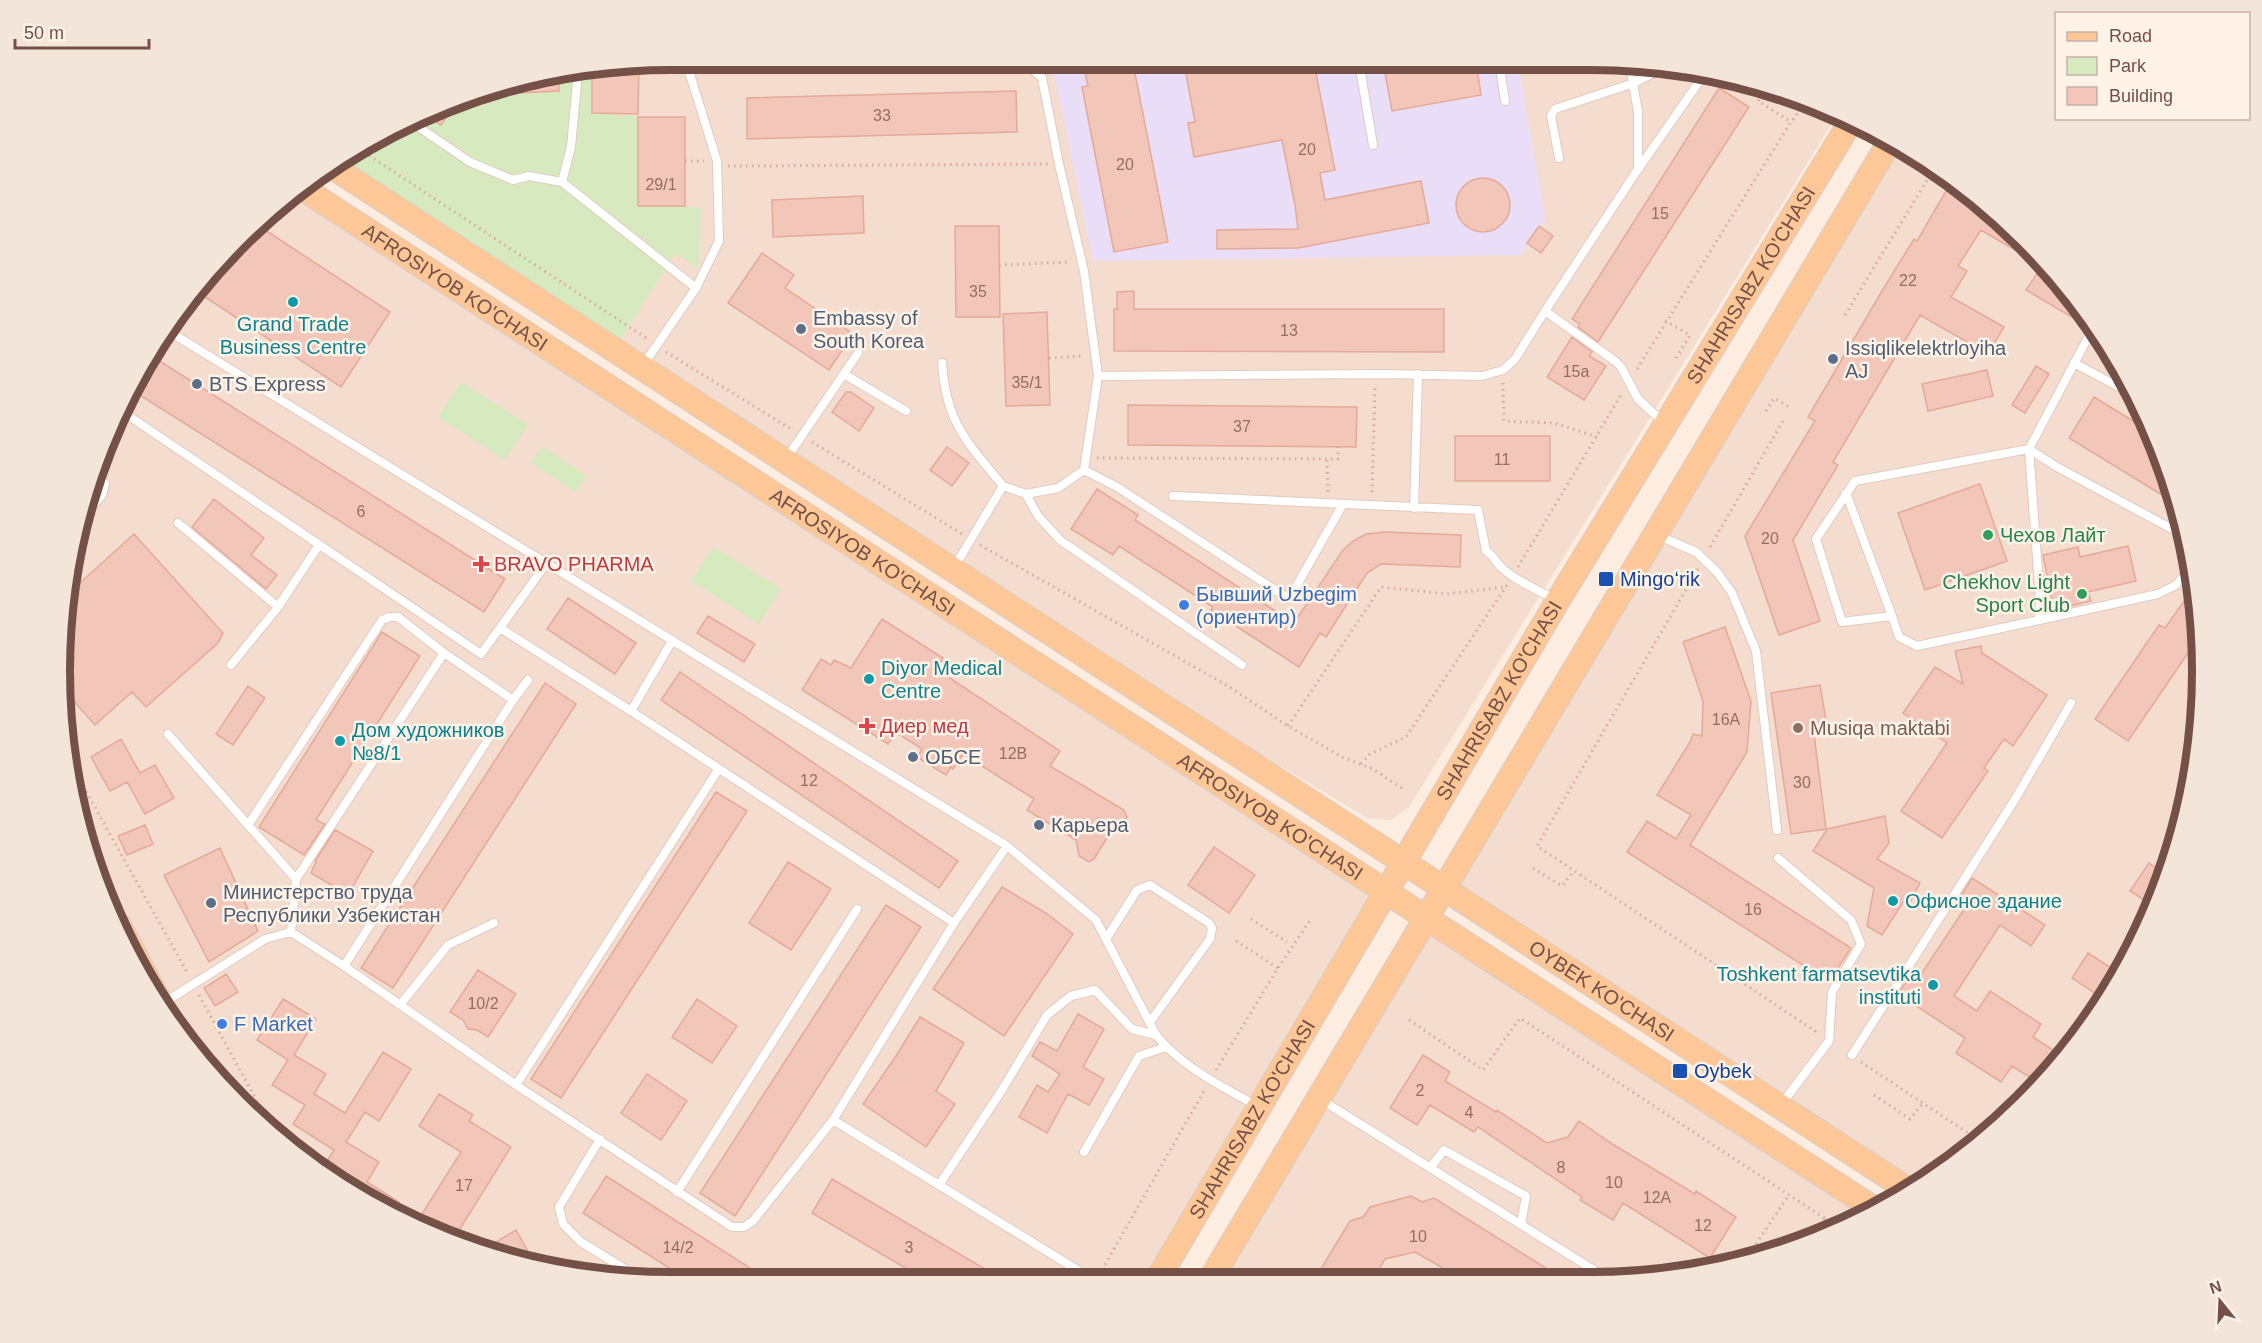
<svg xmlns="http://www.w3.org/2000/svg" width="2262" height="1343" font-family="Arial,sans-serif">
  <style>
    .residential { fill: #f4ddcf }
    .education { fill: #eaddf8 }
    .green { fill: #d7eabf }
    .building { fill: #f2c6b8; stroke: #e5a998; stroke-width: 1.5 }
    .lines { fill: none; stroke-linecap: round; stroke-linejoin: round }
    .service-casing { stroke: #e3cabf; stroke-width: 10 }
    .primary-casing { stroke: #d8cecb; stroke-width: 26 }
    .path { stroke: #d7a99b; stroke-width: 3; stroke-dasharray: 1.5 4.5; stroke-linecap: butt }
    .service { stroke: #fff; stroke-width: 8 }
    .primary { stroke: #fdc797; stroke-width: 24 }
    .culture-dot { fill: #0f9aa8; stroke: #fff2e7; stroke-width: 2 }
    .service-dot { fill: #5c6f8a; stroke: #fff2e7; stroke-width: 2 }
    .leisure-dot { fill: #2e9e5b; stroke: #fff2e7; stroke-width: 2 }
    .health-dot { fill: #e0444e; stroke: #fff2e7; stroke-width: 2 }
    .transit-dot { fill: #1a4fb4; stroke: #fff2e7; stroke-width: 2 }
    .shop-dot { fill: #3f7fe0; stroke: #fff2e7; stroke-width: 2 }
    .education-dot { fill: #8d6e63; stroke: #fff2e7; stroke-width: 2 }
    .labels { text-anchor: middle; stroke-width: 5; stroke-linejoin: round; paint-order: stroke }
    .number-label { font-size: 16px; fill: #946e63 }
    .street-label { font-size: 20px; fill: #745047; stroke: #fff2e7 }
    .service-label { font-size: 20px; fill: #4e5e75; stroke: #fff2e7; text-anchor: start }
    .culture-label { font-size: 20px; fill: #0d838f; stroke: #fff2e7; text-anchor: start }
    .leisure-label { font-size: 20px; fill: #27864d; stroke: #fff2e7; text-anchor: start }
    .health-label { font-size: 20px; fill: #be3a42; stroke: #fff2e7; text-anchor: start }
    .transit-label { font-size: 20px; fill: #164399; stroke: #fff2e7; text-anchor: start }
    .shop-label { font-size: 20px; fill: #366cbe; stroke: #fff2e7; text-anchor: start }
    .education-label { font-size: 20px; fill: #785e54; stroke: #fff2e7; text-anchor: start }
    .rim { fill: none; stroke: #745047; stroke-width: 8 }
  </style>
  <rect width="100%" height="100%" fill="#fcede0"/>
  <path class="residential" d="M1631,61L1787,92L1836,117L1409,807L1391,820L1367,818L953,570L331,166L401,123L475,92L591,65Z
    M1889,143L1930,163L2023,239L2099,331L2155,437L2190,552L2202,671L2190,790L2156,905L2099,1011L2023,1104L1910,1191L1444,889Z
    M299,186L1385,891L1156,1282H631L475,1251L332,1180L268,1131L187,1044L168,1017L119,926L93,868L72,790L60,672L81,513L123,401L163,331L239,239Z
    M1427,918L1876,1210L1787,1251L1631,1282H1209Z"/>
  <path class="education" d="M1518,62L1546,221L1521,255L1093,261L1054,74L1048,64Z"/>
  <path class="green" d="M592,65V113L638,117L685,206L701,209L698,268L675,254L619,341L342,160L401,123L475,92Z
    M461,382L528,425L505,460L438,417Z
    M542,446L586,476L575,492L531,463Z
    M713,547L781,589L759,624L691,581Z"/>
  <path class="building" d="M1383,62H1476L1481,95L1392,111Z
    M1083,63H1133L1168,242L1114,252L1082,87L1088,86Z
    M1184,63H1314L1335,170L1320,173L1325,200L1421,181L1429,223L1298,248L1217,249V230L1298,229L1295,205L1282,140L1194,157L1188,123L1195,122Z
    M592,65H639L638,114L592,113Z
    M558,73L559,91L500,94L499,87Z
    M1719,88L1749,107L1598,342L1578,327L1580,324L1572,319Z
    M1016,91L1017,132L747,139V98Z
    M459,99L441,125L424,114Z
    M638,117H685V206H638Z
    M1456 205a27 27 0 1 1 54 0a27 27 0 1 1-54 0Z
    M1952,181L2023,239L2090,321L2087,326L2026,290L2042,266L1981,230L1958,266L1967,271L1951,297L2004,327L1988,354L1920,315L1833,462L1838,465L1793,540L1820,621L1779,635L1745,536L1815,421L1808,417L1882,291L1914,239L1917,241Z
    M863,196L864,233L773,237L772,200Z
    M256,224L390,312L341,387L196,291L239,239Z
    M955,226H999L1000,317H956Z
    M1539,226L1553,236L1541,253L1527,243Z
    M762,253L794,275L785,288L853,334L829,370L728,303Z
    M1134,291V309H1444V352L1114,351V309H1117V292Z
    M1047,312L1050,405L1006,406L1003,314Z
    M1572,337L1592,352L1589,356L1606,366L1584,400L1547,377Z
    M150,355L505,579L484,612L130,389Z
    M2036,366L2049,374L2025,413L2012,405Z
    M1987,370L1993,396L1928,411L1922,384Z
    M846,392H851L874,408L859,431L832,412Z
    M2094,397L2153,433L2175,503L2069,438Z
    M1128,405L1357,407L1356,447L1128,445Z
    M1455,436H1550V481H1455Z
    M947,447L969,463L952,486L930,470Z
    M1980,484L2007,561L1925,590L1898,513Z
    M1097,489L1138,515L1135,520L1294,623L1343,550L1353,541L1366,534L1385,532L1461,535L1460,567L1381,564L1367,573L1326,637L1320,633L1299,667L1211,610L1213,607L1119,546L1113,555L1071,529Z
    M214,499L264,538L251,555L277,575L266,589L192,527Z
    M134,534L223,633L218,643L146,707L132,692L95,725L62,688L60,672L71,591Z
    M2128,546L2136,581L2088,592L2091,601L2054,610L2043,555L2078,547L2080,557Z
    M2194,587L2199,637L2128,741L2095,719L2159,625L2165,628Z
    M568,598L636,643L615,674L547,629Z
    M708,616L755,644L744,662L697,633Z
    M882,619L943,658L936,669L1060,751L1050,766L1124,810L1127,817L1118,831L1113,828L1094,859L1089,862L1079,856L1076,840L1027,810L1034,799L963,754L953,769L951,767L946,775L917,757L922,749L896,732L888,744L802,690L821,659L831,665L834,660L851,668Z
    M1725,627L1751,701L1747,752L1690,845L1851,948L1829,982L1627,852L1647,821L1676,839L1691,815L1657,795L1690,742L1693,734L1702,736L1703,701L1683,642Z
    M382,632L420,656L316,820L325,824L304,855L259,827Z
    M1981,646L1982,653L2047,695L2013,746L2004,739L1984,768L1988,771L1942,838L1901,811L1947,743L1903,713L1935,667L1963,684L1955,651Z
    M680,672L958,861L939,888L661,700Z
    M545,683L576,704L393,988L361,968Z
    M1820,685L1828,732L1814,734L1826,829L1791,834L1771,693Z
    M248,686L265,698L233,745L216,734Z
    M121,739L140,773L155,765L174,798L145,814L127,782L110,791L91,757Z
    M716,792L747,811L561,1098L531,1079Z
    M1885,816L1889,843L1877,859L1920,883L1909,904L1904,901L1882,935L1867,926L1874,888L1813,851L1827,829Z
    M145,825L153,844L127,855L118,836Z
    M335,830L373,851L348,895L311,873L316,862L315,861Z
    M1214,847L1255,875L1229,913L1188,885Z
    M220,848L258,931L209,962L164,875Z
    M788,862L831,889L791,950L749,923Z
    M2149,863L2165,874L2155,907L2130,891Z
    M1972,878L2045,925L2031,946L2000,925L1954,996L1977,1011L1990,991L2041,1024L2033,1037L2062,1056L2040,1084L2012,1066L2001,1082L1956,1053L1965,1038L1898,994L1911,974L1918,979L1965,908L1957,902Z
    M1002,887L1046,913L1073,934L1004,1036L933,989Z
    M886,905L921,927L735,1216L700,1193Z
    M2088,953L2119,973L2105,1000L2072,978Z
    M478,970L516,994L488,1037L477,1030L468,1029L463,1020L450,1012Z
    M226,974L238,992L215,1006L204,988Z
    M283,999L316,1019L294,1055L326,1074L314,1094L345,1113L383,1052L411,1069L379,1121L365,1112L346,1142L379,1162L367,1182L399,1202L394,1211L332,1180L321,1171L334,1150L293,1124L305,1105L272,1085L288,1060L257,1040Z
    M697,999L737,1026L712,1063L672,1037Z
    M1078,1014L1104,1029L1083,1067L1104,1079L1089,1105L1068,1094L1047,1133L1019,1117L1037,1085L1048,1092L1060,1074L1032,1056L1040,1042L1057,1051Z
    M920,1017L964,1043L936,1091L955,1104L926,1147L863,1104L896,1056Z
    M1423,1055L1450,1072L1445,1081L1496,1112L1497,1110L1547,1143L1568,1137L1579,1121L1614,1145L1695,1194L1696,1191L1736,1217L1710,1258L1623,1203L1613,1220L1580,1200L1582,1197L1478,1127L1474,1132L1430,1105L1417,1125L1390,1108Z
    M647,1074L687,1101L661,1140L621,1113Z
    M439,1094L473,1115L469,1121L511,1147L453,1240L417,1222L461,1152L419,1126Z
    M606,1176L772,1282H691L583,1213Z
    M832,1179L1007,1282H929L812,1213Z
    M1411,1196L1422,1202L1434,1198L1568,1282H1467L1415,1252L1385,1259L1372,1282H1313L1350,1221L1363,1217L1370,1207Z
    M516,1230L534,1262L504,1256L496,1242Z"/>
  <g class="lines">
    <defs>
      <path id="service" d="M1629,61L1638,112V169L1545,311L1615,361L1621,367L1638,399L1664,423
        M1359,62L1373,145
        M1499,62L1505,101
        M408,120L470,162L513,180L529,176L562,182L696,288
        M1559,158L1551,116L1555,109L1634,83L1663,68
        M1639,168L1703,76
        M562,182L571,147L577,83
        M165,329L1007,846L1096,920L1156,1035C1182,1067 1221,1086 1257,1106
        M942,363C946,423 967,442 1003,486
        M2074,363L2132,394
        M644,364L696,288L719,241L717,161L687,65
        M844,374L906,411
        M1098,376L1384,374L1482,376L1503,370L1515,359L1545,311
        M120,410L481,654L546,564
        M786,459L858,353
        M1084,470L1117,487L1289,599L1343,504
        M1846,493L1892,616L1842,622L1816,539L1855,481L2029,449L2094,326
        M1026,494L1038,516L1060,540L1242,665
        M1173,496L1478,510L1486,551C1493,555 1494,559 1499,565C1513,580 1537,589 1554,599
        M1414,508L1418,374
        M80,521L102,495L105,484L96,472
        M178,523L278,607
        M1657,535L1696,552L1717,572L1732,593L1756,651L1777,830
        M955,566L1003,486L1026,494L1058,488L1084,470L1098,376L1084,271L1059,164L1042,78L1031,68L1023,64
        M1892,616L1899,637L1917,646L2039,620L2040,599L2029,449L2057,467L2185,536
        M2039,620L2158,594L2176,585L2192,566
        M500,628L631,711
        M672,641L631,711L954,923
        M444,653L513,700
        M231,665L278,607L319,545
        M528,680L513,700L344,966L516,1085L732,1227H744L753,1221L833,1120L954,923L1007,846
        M168,734L248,825
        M1778,858L1851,920L1861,944L1832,992L1829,1041L1781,1105
        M291,932L296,879L444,653L398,617H389L382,620L248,825L296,879
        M1106,939L1137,890L1150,885L1209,923L1212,928L1210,939L1150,1022
        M165,1002L265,939L291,932L344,966
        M400,1005L448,945L494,923
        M1852,1055L2014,801L2071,703
        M516,1085L718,770
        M1320,1099L1613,1282
        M833,1120L1097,1282
        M600,1139L559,1207L563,1224L581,1242L646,1282
        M1084,1152L1139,1056L1166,1047
        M1430,1168L1444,1150L1526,1196L1521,1224
        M939,1185L1002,1090L1047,1015L1071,996L1095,990L1132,1029L1156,1035
        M677,1192L857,909"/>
      <g id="primary">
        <path id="s1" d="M331,166L1910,1191"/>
        <path id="s2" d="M299,186L1876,1210"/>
        <path d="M119,926L168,1017"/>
        <path id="s3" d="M1156,1282L1557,602L1850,123"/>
        <path d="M1209,1282L1889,143"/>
      </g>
    </defs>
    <use href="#service" class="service-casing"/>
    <use href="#primary" class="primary-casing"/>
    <path class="path" d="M639,68L676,67
      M1759,87L1765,90L1758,101L1791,122
      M359,149L646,338
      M685,161H704
      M728,166L1048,164
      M999,265L1070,262
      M1845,315L1935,167
      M1665,321L1690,335L1675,360
      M666,352L791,429
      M1049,358L1083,356
      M1637,369L1789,125L1806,102
      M1503,383L1504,421L1554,423L1597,437
      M1766,411L1774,398L1791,408
      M812,442L962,534
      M1097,458L1338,459V446
      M1327,460L1328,492
      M1372,492L1375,385
      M980,545L1228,686L1288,726L1344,758L1373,769L1403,789
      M1710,547L1784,419
      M1518,567L1621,395
      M1698,569L1537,846L1818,1033
      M1288,726L1381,587L1447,594L1505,587
      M1361,764L1370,754L1406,737L1507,585
      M69,767L82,784L188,974
      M1533,868L1562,886L1573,872
      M1251,919L1287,942
      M1236,941L1278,968
      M199,995L277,1138
      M1409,1020L1483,1070L1520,1018L1838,1227
      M1861,1062L1977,1139
      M1216,1070L1278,968L1311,919
      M1874,1095L1910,1119L1923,1103
      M1811,1240L1825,1218
      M1775,1253L1785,1237
      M1746,1259L1789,1195
      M1102,1270L1204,1091"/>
    <use href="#service" class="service"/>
    <use href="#primary" class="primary"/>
  </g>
  <g class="culture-dot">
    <circle cx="293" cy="302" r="6"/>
    <circle cx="869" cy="679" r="6"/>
    <circle cx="340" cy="741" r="6"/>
    <circle cx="1893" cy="901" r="6"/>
    <circle cx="1933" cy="985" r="6"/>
  </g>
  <g class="service-dot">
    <circle cx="801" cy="329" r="6"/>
    <circle cx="1833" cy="359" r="6"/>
    <circle cx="197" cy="384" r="6"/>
    <circle cx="913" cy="757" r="6"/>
    <circle cx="1039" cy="825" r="6"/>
    <circle cx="211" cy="903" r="6"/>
  </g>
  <g class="leisure-dot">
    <circle cx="1988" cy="535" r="6"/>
    <circle cx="2082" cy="594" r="6"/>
  </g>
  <g class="health-dot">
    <path d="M478 555h6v6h6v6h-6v6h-6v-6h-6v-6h6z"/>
    <path d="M864 717h6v6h6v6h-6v6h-6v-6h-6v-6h6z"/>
  </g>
  <g class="transit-dot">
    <rect x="1598" y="571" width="16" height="16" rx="3"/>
    <rect x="1672" y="1063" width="16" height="16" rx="3"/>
  </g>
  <g class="shop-dot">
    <circle cx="1184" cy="605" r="6"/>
    <circle cx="222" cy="1024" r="6"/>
  </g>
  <circle class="education-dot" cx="1798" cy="728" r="6"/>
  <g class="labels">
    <g class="number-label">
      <text x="882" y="121">33</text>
      <text x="1307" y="155">20</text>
      <text x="1125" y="170">20</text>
      <text x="661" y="190">29/1</text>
      <text x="1660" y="219">15</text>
      <text x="1908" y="286">22</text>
      <text x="978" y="297">35</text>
      <text x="1289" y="336">13</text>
      <text x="1576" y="377">15a</text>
      <text x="1027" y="388">35/1</text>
      <text x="1242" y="432">37</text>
      <text x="1502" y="465">11</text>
      <text x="361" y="517">6</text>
      <text x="1770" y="544">20</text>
      <text x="1726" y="725">16A</text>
      <text x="1013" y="759">12B</text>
      <text x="809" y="786">12</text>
      <text x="1802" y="788">30</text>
      <text x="1753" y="915">16</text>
      <text x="483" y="1009">10/2</text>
      <text x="1420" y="1096">2</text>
      <text x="1469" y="1118">4</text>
      <text x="1561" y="1173">8</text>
      <text x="1614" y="1188">10</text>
      <text x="464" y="1191">17</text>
      <text x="1657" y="1203">12A</text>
      <text x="1703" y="1231">12</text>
      <text x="1418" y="1242">10</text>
      <text x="678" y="1253">14/2</text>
      <text x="909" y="1253">3</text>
    </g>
    <g class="street-label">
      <text dy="7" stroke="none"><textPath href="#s3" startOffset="1161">SHAHRISABZ KO'CHASI</textPath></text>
      <text dy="7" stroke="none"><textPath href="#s2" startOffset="186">AFROSIYOB KO'CHASI</textPath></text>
      <text dy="7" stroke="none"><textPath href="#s2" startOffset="672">AFROSIYOB KO'CHASI</textPath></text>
      <text dy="7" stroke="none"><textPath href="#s3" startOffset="675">SHAHRISABZ KO'CHASI</textPath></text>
      <text dy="7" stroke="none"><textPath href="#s2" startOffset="1158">AFROSIYOB KO'CHASI</textPath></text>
      <text dy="7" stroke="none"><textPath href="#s1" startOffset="1515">OYBEK KO'CHASI</textPath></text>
      <text dy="7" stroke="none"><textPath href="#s3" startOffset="189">SHAHRISABZ KO'CHASI</textPath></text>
    </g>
    <g class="service-label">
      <text x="813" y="325">Embassy of<tspan x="813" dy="23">South Korea</tspan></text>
      <text x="1845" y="355">Issiqlikelektrloyiha<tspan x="1845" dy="23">AJ</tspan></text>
      <text x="209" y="391">BTS Express</text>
      <text x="925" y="764">ОБСЕ</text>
      <text x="1051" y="832">Карьера</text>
      <text x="223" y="899">Министерство труда<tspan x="223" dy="23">Республики Узбекистан</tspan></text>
    </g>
    <g class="culture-label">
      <text x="293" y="331" text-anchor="middle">Grand Trade<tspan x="293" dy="23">Business Centre</tspan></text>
      <text x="881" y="675">Diyor Medical<tspan x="881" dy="23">Centre</tspan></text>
      <text x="352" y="737">Дом художников<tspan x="352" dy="23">№8/1</tspan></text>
      <text x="1905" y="908">Офисное здание</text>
      <text x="1921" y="981" text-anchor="end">Toshkent farmatsevtika<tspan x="1921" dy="23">instituti</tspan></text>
    </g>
    <g class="leisure-label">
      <text x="2000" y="542">Чехов Лайт</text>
      <text x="2070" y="589" text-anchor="end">Chekhov Light<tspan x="2070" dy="23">Sport Club</tspan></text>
    </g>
    <g class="health-label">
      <text x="494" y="571">BRAVO PHARMA</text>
      <text x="880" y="733">Диер мед</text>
    </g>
    <g class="transit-label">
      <text x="1620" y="586">Mingoʻrik</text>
      <text x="1694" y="1078">Oybek</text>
    </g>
    <g class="shop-label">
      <text x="1196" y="601">Бывший Uzbegim<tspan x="1196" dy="23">(ориентир)</tspan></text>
      <text x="234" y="1031">F Market</text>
    </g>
    <g class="education-label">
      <text x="1810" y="735">Musiqa maktabi</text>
    </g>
  </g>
  <path d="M0 0H2262V1343H0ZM671 70H1591A601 601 0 0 1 2192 671V671A601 601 0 0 1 1591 1272H671A601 601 0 0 1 70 671V671A601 601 0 0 1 671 70Z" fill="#f4e5da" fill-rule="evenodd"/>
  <path class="rim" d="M671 70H1591A601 601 0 0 1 2192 671V671A601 601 0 0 1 1591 1272H671A601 601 0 0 1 70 671V671A601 601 0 0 1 671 70Z"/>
  <rect x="2055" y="12" width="195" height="108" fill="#fff2e7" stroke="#c7b1a7" stroke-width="1.5"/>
  <rect x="2067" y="32" width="30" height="9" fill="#fdc797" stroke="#c7b1a7" stroke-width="1.5"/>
  <text x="2109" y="42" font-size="18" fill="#745047">Road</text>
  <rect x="2067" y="57" width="30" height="18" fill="#d7eabf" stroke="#c7b1a7" stroke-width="1.5"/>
  <text x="2109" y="72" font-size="18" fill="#745047">Park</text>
  <rect x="2067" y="87" width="30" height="18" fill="#f2c6b8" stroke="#c7b1a7" stroke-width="1.5"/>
  <text x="2109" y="102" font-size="18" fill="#745047">Building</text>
  <g transform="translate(2220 1301) rotate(342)" stroke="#fff2e7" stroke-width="4.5" paint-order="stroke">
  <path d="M0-4.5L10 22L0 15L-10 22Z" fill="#745047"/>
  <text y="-9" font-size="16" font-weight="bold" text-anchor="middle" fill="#745047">N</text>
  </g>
  <path d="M15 39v9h134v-9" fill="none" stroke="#745047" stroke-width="3"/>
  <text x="24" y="39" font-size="18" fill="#745047" stroke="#fff2e7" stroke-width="4.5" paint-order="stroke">50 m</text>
</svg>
